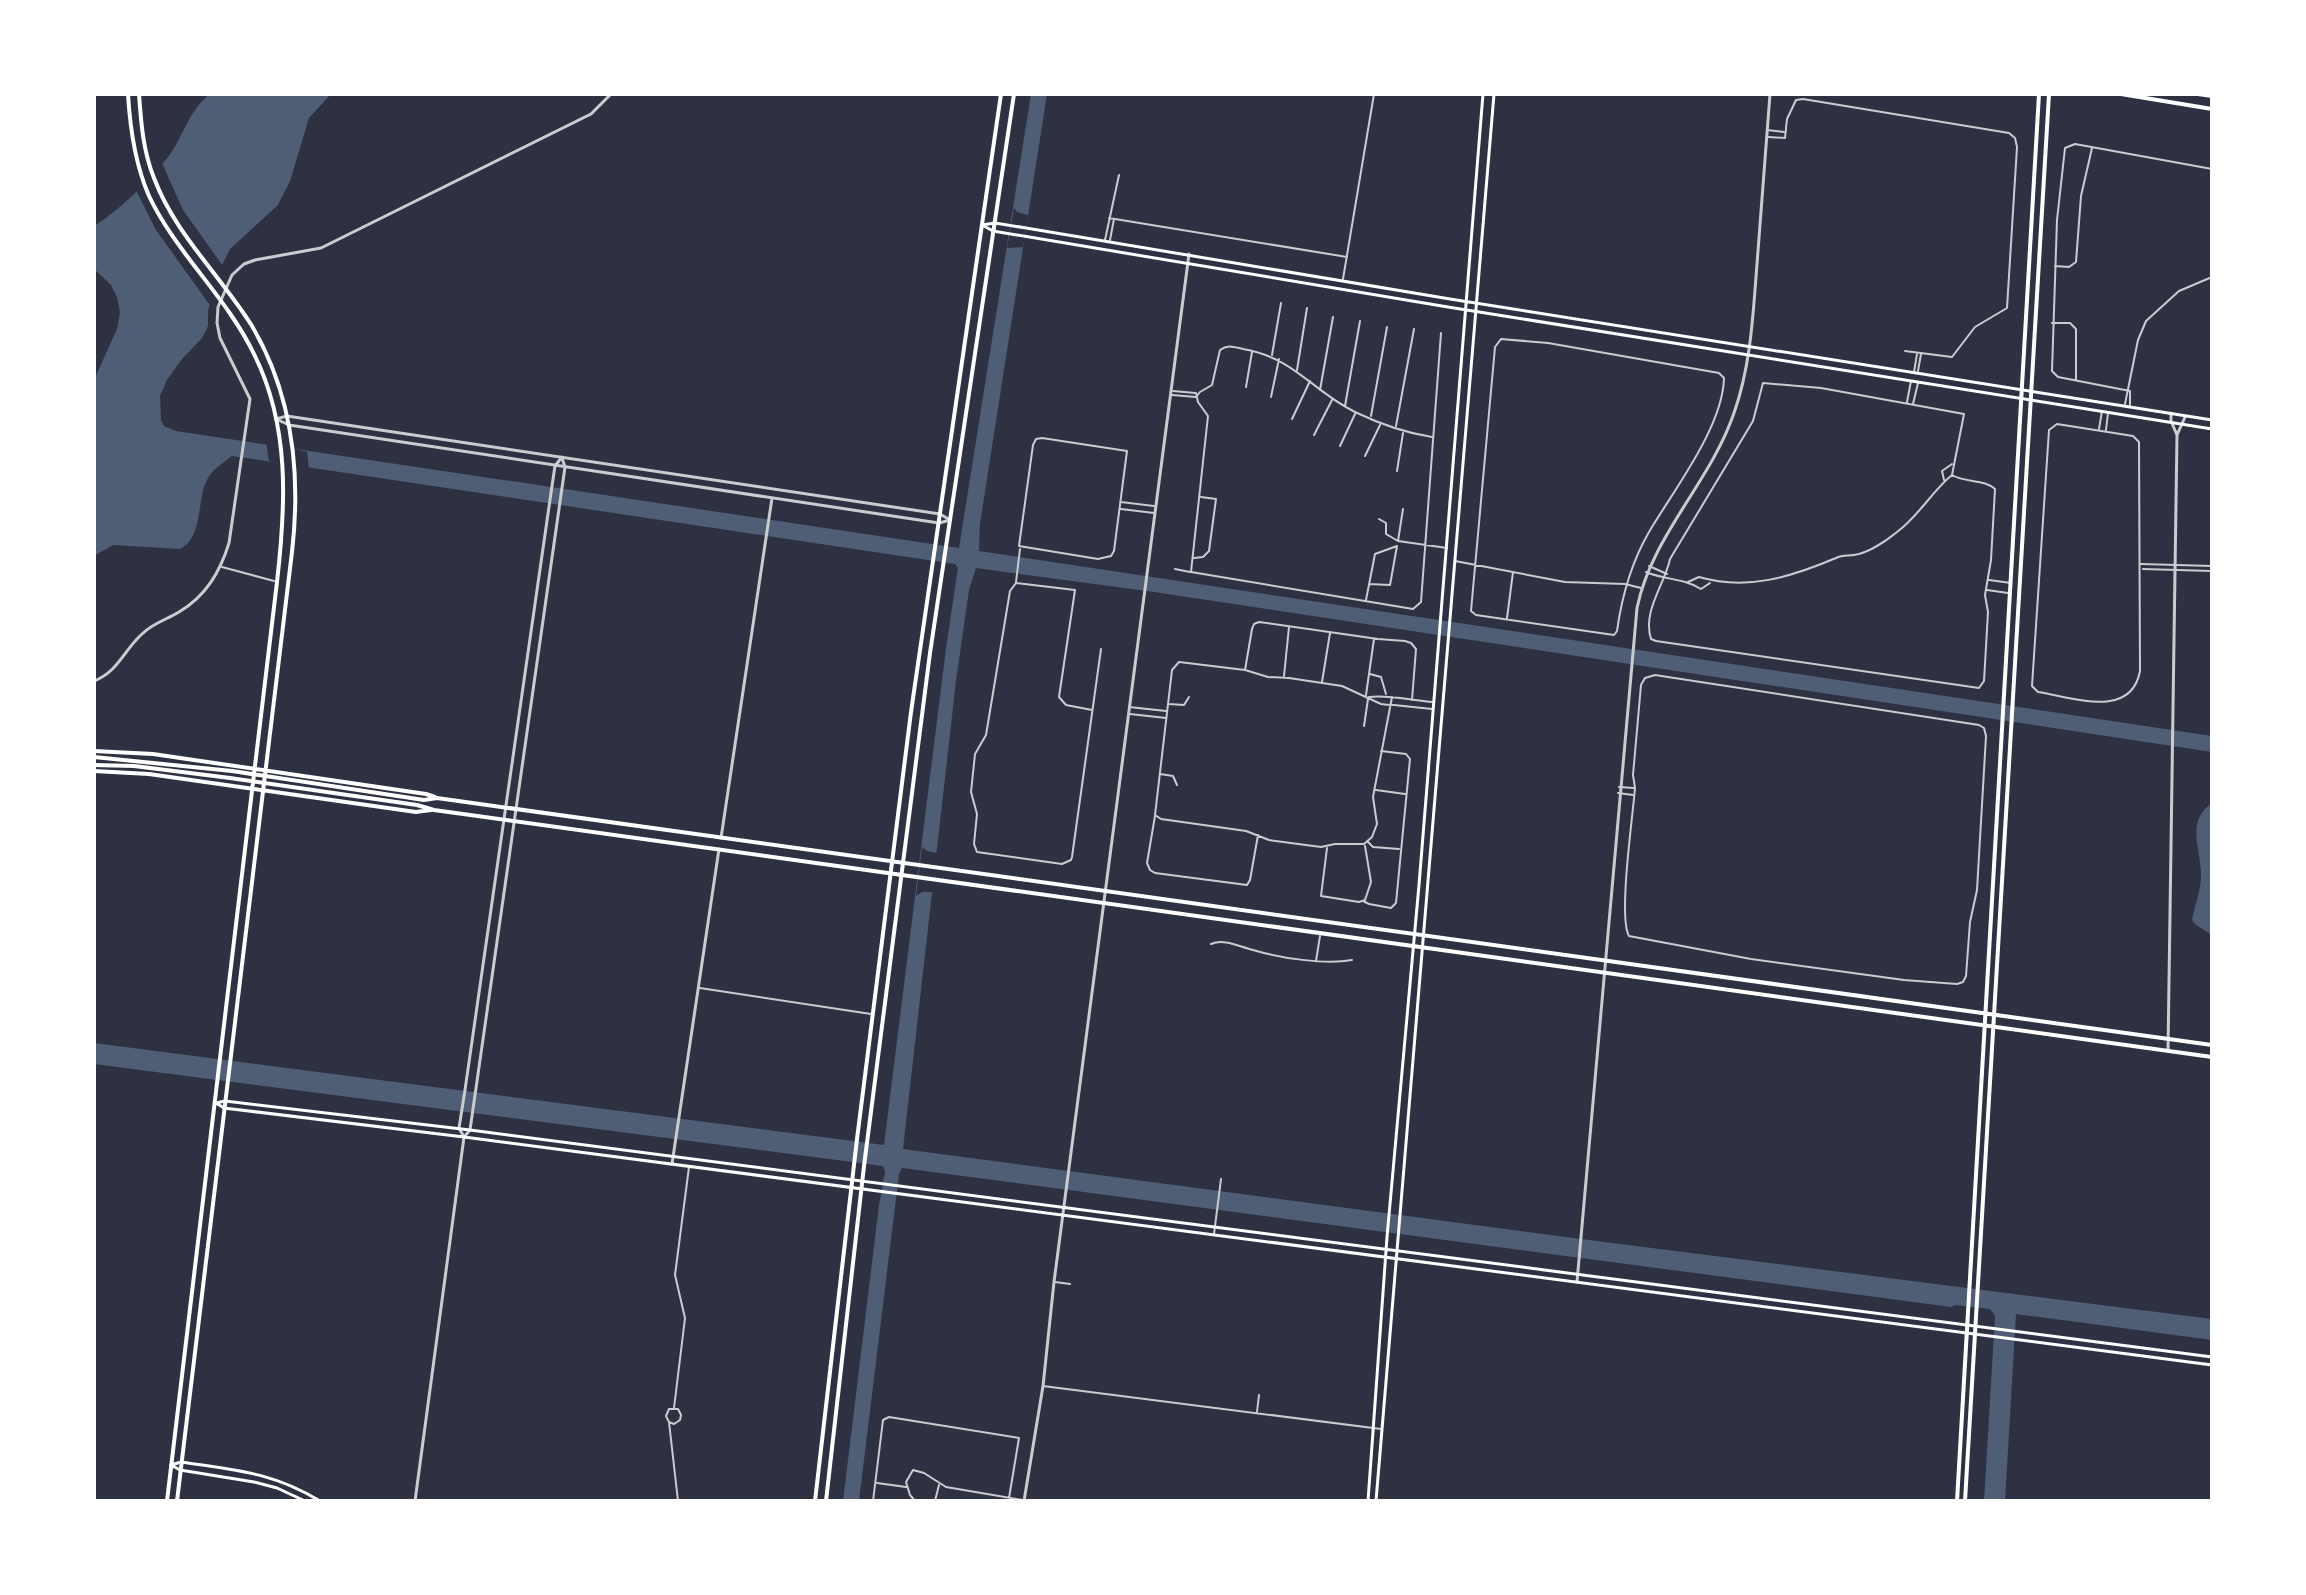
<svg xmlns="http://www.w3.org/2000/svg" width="2306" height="1595" font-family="'Varela Round',sans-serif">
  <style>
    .water { fill: #4f5d75 }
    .pier { fill: #2d3142 }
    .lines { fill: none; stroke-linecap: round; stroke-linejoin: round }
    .minor { stroke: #caccd0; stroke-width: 2 }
    .tertiary { stroke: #caccd0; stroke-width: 3 }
    .secondary { stroke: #fff; stroke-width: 3 }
    .primary { stroke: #fff; stroke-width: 4 }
  </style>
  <rect width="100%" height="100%" fill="#2d3142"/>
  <path class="water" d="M210,94H331L309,118L290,181L278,205L230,249L223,263L208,310V326L202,338L182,359L167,380L160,396L161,420L164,426L176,431L959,548L1031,94H1047L980,524L979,551L2212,736V752L1154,592L976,568L969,590L956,681L903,1149L1581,1239L2212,1319V1340L2016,1314L2005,1501H1984L1995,1316L1990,1309L1955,1305L1951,1307L902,1168L899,1174L859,1501H843L879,1205L885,1172L883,1166L94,1064V1043L884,1145L946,648L958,568L955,564L232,456C223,463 214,468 208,478C196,499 204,537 180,549L113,545L94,556V380L117,329L120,312L117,297L111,285L94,269V226C120,210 149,181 168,157C184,136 188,111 210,94Z
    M2212,803V935L2196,925L2192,920C2195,905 2201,890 2201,875C2201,849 2185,822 2212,803Z"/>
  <path class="pier" d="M160,159L183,210L225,269L212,308L156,230L134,186Z
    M1014,208L1017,212L1028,215L1023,247L1007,248Z
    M266,441L307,452L309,470L269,461Z
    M922,847L927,851L938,853L933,892H922L916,896Z"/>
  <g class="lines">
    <path class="minor" d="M1767,130L1784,132
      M1768,137L1785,138L1787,119L1796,100L1803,99L2009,133L2015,138L2017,147L2007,308L1975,327L1952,357L1905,351
      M1109,218L1347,257
      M1105,240L1119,175
      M1110,240L1114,219
      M2055,266L2069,267L2076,262L2081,196L2092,148
      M1343,279L1374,94
      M2052,323H2070L2076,329V379
      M1501,339L1548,343L1719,373L1724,378C1723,427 1673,491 1649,532C1631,563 1622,595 1617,631L1614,635L1476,615L1471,611L1495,347Z
      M1272,355L1281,303
      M1297,370L1307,308
      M1918,371L1921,354
      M1914,372L1917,354
      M1246,387L1252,352
      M1320,390L1333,317
      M1173,391L1195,393
      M2130,391L2058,377L2052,371L2057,220L2065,148L2075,144L2212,169
      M1196,393L1198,402L1208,416L1191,572L1413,609L1421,602L1441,333
      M1172,395L1196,397L1200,392L1212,385L1220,350C1228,344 1234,347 1243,349C1295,358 1312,391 1355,412C1380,424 1406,433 1432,437
      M1271,397L1279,359
      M1907,402L1911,381
      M1913,404L1918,383
      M2125,404L2138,340L2146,321L2179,291L2212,277
      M2130,405V392
      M1345,406L1360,321
      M1371,416L1387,327
      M1292,419L1310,381
      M2057,424L2133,436L2139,442L2140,671C2131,720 2072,697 2038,692L2032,686L2049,430Z
      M1396,426L1414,329
      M2099,429L2102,411
      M2106,430L2108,413
      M1314,435L1332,400
      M1042,438L1127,451L1114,551L1111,556L1098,559L1019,546L1033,445L1036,439Z
      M1340,446L1355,414
      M1365,456L1380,425
      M1397,471L1403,433
      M1944,480L1942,471L1952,464
      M1121,502L1154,506
      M1121,509L1154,513
      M1379,519L1386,523V534L1398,541L1447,548
      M1398,541L1403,509
      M1194,558L1203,557L1209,551L1216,499L1201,497
      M1455,561L1565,582L1625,584L1641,588
      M2141,564L2212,566
      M1649,566L1667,574
      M222,567L274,581
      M1175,569L1190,572
      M2143,569L2212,571
      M1646,572C1664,580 1684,578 1701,589L1710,583
      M1989,580L2011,583
      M1016,582L1020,549
      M1688,582L1699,577C1747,591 1791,577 1836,558C1842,555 1847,556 1854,555C1868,553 1886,541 1897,532C1919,516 1932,491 1952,475L1964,414L1821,388L1763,383L1753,421L1670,559C1665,584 1642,611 1651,639L1656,641L1979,688L1984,681L1988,612L1985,595L1991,560L1995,489C1985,479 1965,483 1952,475
      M1987,590L2008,593
      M1366,600L1375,554L1397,546L1390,585L1369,584
      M1507,618L1513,572
      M1245,670L1252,629L1254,624L1259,622L1378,639L1405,641L1411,643L1416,649L1412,700
      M1370,674L1381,677L1386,694
      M1655,675L1979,725L1984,728L1986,736L1977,890L1970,922L1966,976L1963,982L1957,984L1904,980L1751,959L1629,936C1618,917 1633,815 1635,788L1633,775L1641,685L1645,678Z
      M1284,676L1289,627
      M1322,682L1330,633
      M1366,695L1374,639
      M1369,697C1388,694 1413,701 1433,702
      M1392,697L1373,797L1377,824L1372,837L1364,844H1335L1321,847L1269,840L1246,831L1161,819L1155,815L1172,670L1179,662L1245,670L1268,677L1289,678L1342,686L1381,704C1386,705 1390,705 1394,705L1432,709
      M1169,704L1184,705L1189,697
      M1129,707L1166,711
      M1092,710L1066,705L1059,697L1075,590L1016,583L1010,591L986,735L975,754L971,792L977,814L974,844L977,852L1062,864L1071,860L1072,857L1101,649
      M1130,714L1166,718
      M1364,726L1368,699
      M1160,774L1173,776L1177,785
      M1619,787L1634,788
      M1376,790L1405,794
      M1618,793L1633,795
      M1155,816L1147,863L1150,870L1155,873L1247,885L1250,880L1258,835
      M1368,842L1373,847L1399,849
      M1327,848L1321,896L1359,902L1365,900L1371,882L1365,846
      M1363,901L1369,904L1391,908L1396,903L1410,759L1406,754L1381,751
      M1211,944C1224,938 1240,947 1253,950C1280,958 1325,965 1352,960
      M1316,961L1320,936
      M700,988L871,1014
      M1214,1234L1221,1179
      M1055,1282L1070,1284
      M1043,1386L1381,1429
      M674,1408L685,1318L675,1275L689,1167
      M1257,1412L1259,1395
      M669,1422L674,1424L680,1420L681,1415L678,1409H669L666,1416L669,1422L678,1501
      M877,1483L906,1487
      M873,1501L883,1420L889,1417L1019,1438L1009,1498
      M915,1501L910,1495L906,1482L913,1470L924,1473L946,1487L1022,1500
      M935,1501L939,1485"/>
    <path class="tertiary" d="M276,419L287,416L940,514L950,520
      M276,419L289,425L939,523L950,520
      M2177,435L2185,417
      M94,681C118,672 124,650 142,634C153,623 166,620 179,612C206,596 220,572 229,543L250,399L220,338L217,323L218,307L232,275L244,264L255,260L321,248L591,114L611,94
      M721,838L772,498
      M2168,1051L2177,435L2171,421V413
      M464,1137L470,1130L565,467L562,458
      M672,1164L719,849
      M1577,1282L1637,608C1652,535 1710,483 1734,413C1751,365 1753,314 1757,264C1761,207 1766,151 1770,94
      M415,1501L464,1137L459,1128L465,1090L552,486L555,466L562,457
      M1024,1501L1043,1386L1054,1282L1189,254"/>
    <path class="secondary" d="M982,225L993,231L1448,307L2212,429
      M982,225L995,223L1026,228L1450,299L2212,420
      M216,1103L224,1108L464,1137L2212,1365
      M216,1103L225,1101L470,1130L2212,1357
      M171,1465L181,1462C235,1470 272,1472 320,1501
      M171,1465L180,1470L254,1482L277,1488L305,1501
      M1368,1501L1387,1237L1419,885L1483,94
      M1376,1501L1494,94"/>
    <path class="primary" d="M128,94C130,128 135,164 149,196C176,253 226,296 254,354C290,426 286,504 277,582L167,1501
      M139,94C141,122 143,151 154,178C175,234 221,276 252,326C292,394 301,474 292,552L177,1501
      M2121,94L2212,109
      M2198,94L2212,96
      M94,751L153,754L426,794L435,797
      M94,757L232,771L424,800L437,798L2212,1045
      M94,765L134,766L230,778L417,805L434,810L2212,1057
      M94,771L149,774L416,812L431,810
      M815,1501L857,1139L911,712L1001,94
      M826,1501L864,1166L930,653L1014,94
      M1957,1501L2039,94
      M1965,1501L2049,94"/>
  </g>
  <rect width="2306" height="1595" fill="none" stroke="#ffffff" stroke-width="192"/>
</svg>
